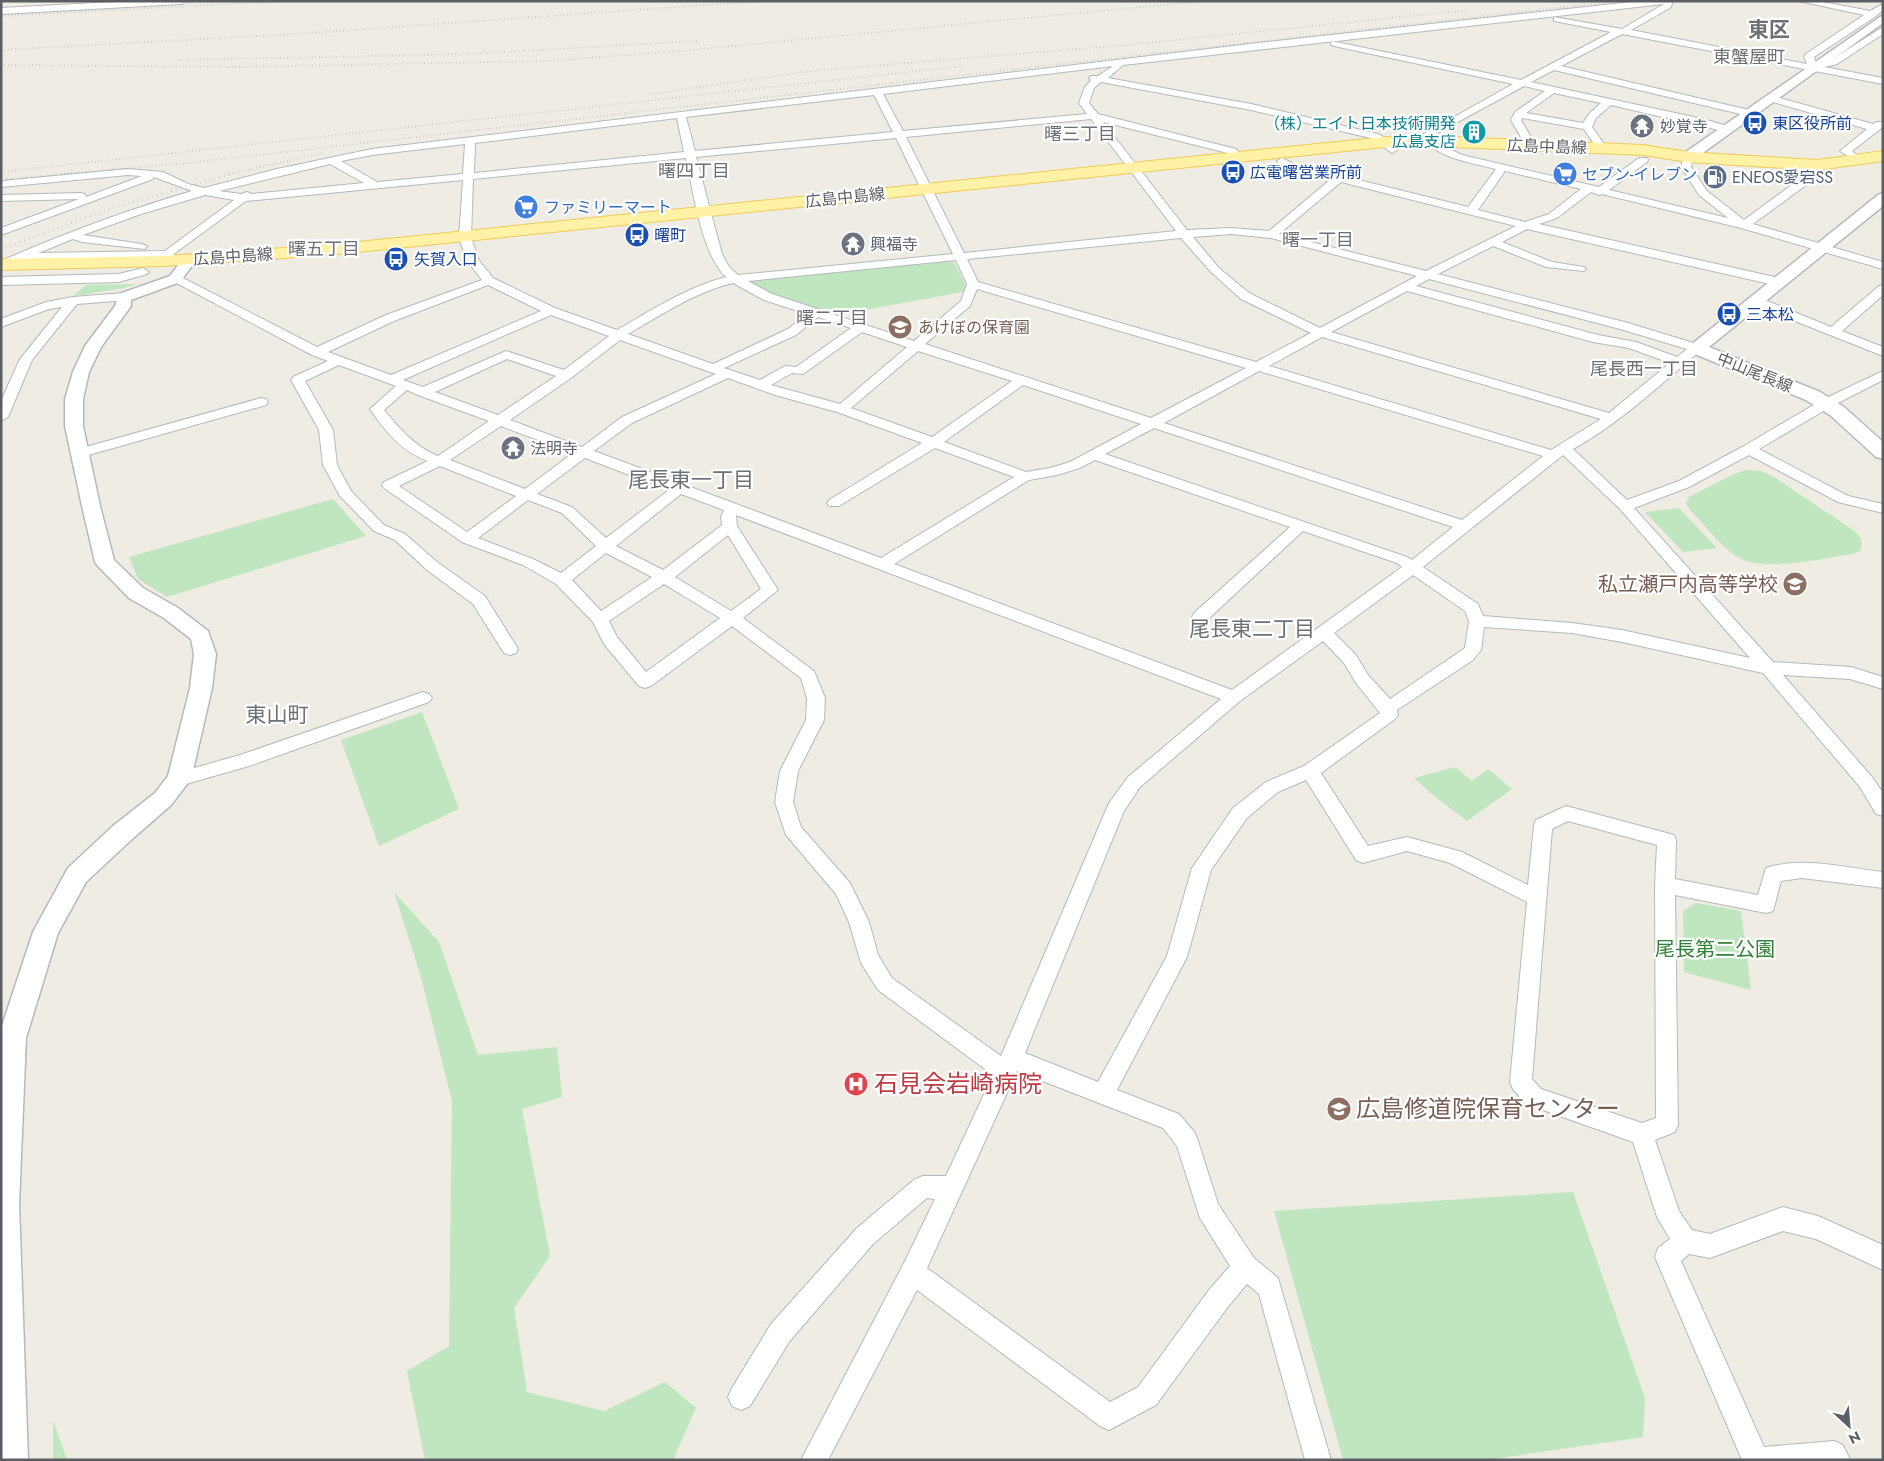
<svg xmlns="http://www.w3.org/2000/svg" width="1884" height="1461" font-family="Jost,'Noto Sans JP',sans-serif">
  <style>
    .green { fill: #bfe6bf }
    .lines { fill: none; stroke-linecap: round; stroke-linejoin: round }
    .minor-casing { stroke: #b5b9bd; stroke-width: 2 }
    .tertiary-casing { stroke: #b5b9bd; stroke-width: 3 }
    .secondary-casing { stroke: #b6b9bf; stroke-width: 3 }
    .primary-casing { stroke: #f2ca57; stroke-width: 2 }
    .minor { fill: #fff; fill-rule: evenodd }
    .tertiary { fill: #fff; fill-rule: evenodd }
    .secondary { fill: #fff; fill-rule: evenodd }
    .primary { fill: #fff2a7; fill-rule: evenodd }
    .rail-far1 { stroke: #b4b5b5; stroke-width: 2; stroke-dasharray: 0.5 3; stroke-linecap: butt }
    .rail { stroke: #b4b5b5; stroke-width: 2.5; stroke-dasharray: 0.5 4.5; stroke-linecap: butt }
    .labels { text-anchor: middle; stroke-width: 4.5; stroke-linejoin: round; paint-order: stroke }
    .far-culture-label { font-size: 16px; fill: #0d838f; stroke: #fff; text-anchor: end }
    .far-transit-label { font-size: 16px; fill: #164399; stroke: #fff; text-anchor: start }
    .far-worship-label { font-size: 16px; fill: #5b616d; stroke: #fff; text-anchor: start }
    .far-street-label { font-size: 16px; fill: #5b5f64; stroke: #fff }
    .far-shop-label { font-size: 16px; fill: #366cbe; stroke: #fff; text-anchor: start }
    .far-service-label { font-size: 16px; fill: #4e5e75; stroke: #fff; text-anchor: start }
    .far-education-label { font-size: 16px; fill: #785e54; stroke: #fff; text-anchor: start }
    .far-neighbourhood-label { font-size: 18px; fill: #6c7176; stroke: #fff }
    .education-label { font-size: 20px; fill: #785e54; stroke: #fff; text-anchor: end }
    .park-label { font-size: 20px; fill: #338239; stroke: #fff }
    .far-district-label { font-size: 21px; font-weight: bold; fill: #6c7176; stroke: #fff }
    .neighbourhood-label { font-size: 21px; fill: #6c7176; stroke: #fff }
    .near-health-label { font-size: 24px; fill: #be3a42; stroke: #fff; text-anchor: start }
    .near-education-label { font-size: 24px; fill: #785e54; stroke: #fff; text-anchor: start }
  </style>
  <rect width="100%" height="100%" fill="#eeece3"/>
  <path class="green" d="M945,260L954,262L966,286L963,292L837,315L770,294L749,283L751,280Z
    M137,284L124,288L73,296L86,285Z
    M1746,470L1761,471L1774,477L1853,530C1861,537 1864,540 1860,551L1853,554C1821,558 1759,575 1733,554C1717,542 1704,524 1690,510L1686,503L1689,497L1734,474Z
    M333,499L366,536L167,597L138,579L129,557Z
    M1679,508L1717,548L1683,552L1645,512Z
    M422,712L459,809L379,846L341,740Z
    M1455,767L1472,781L1488,769L1512,789L1467,821L1433,795L1414,778Z
    M394,892L439,942L478,1055L557,1047L562,1097L522,1109L550,1256L514,1308L527,1392L604,1411L665,1382L696,1408L673,1460H425L407,1371L449,1346L452,1101L421,977Z
    M1696,903L1741,911L1751,990L1684,972L1683,911Z
    M1573,1192L1645,1398L1643,1437L1486,1460H1343L1274,1211Z
    M53,1420L67,1460H53Z"/>
  <g class="lines">
    <defs>
      <path id="minor" d="M132,1H186L182,4L1,14V8Z
        M1641,1L1673,2L1670,8L1631,30L1807,64L1804,56L1806,54L1864,15L1799,1H1818L1870,11L1883,4V10L1876,16L1814,57L1816,63L1831,60L1883,27V34L1837,64L1824,67L1883,78V84L1622,34L1561,66L1749,110L1754,113L1749,116L1554,70L1531,82L1703,119L1731,127L1732,129L1727,132L1611,105L1596,118L1592,127L1607,148L1606,150H1598L1584,129L1522,118L1521,120L1536,146L1531,149L1526,146L1511,120L1515,112L1545,91L1524,86L1432,136L1443,146L1462,155L1599,187L1639,158H1647L1648,160L1647,162L1609,190L1728,218L1699,195L1681,167L1684,155H1692L1693,157L1691,167L1707,191L1744,220L1808,173L1813,163H1821L1822,165L1817,177L1753,224L1883,262V269L1741,228L1602,194L1599,195L1591,192L1557,218L1539,224L1779,278L1785,282L1779,286L1527,229L1502,242L1552,262L1584,267L1586,269L1584,271L1546,267L1493,246L1438,274L1628,323L1700,345L1702,348L1700,351C1660,385 1620,423 1573,449L1627,500L1679,481L1744,446L1822,400L1883,371V380L1832,406L1759,449L1848,496L1883,504V513L1838,502L1749,455L1689,487L1634,508L1773,662L1851,667L1883,677V689L1850,679L1783,675L1872,777L1883,793V816L1876,814L1860,787L1763,673L1622,642L1572,633L1484,627L1481,650L1473,660L1397,710L1398,715L1395,719L1321,773L1368,846L1407,837L1462,852L1528,885L1534,825L1536,820L1566,806L1674,835L1676,840L1675,879L1758,895L1766,868C1803,856 1845,868 1883,872V888L1802,878L1781,881L1773,911L1766,913L1675,895L1678,1125L1675,1132L1655,1140L1679,1211L1692,1230L1710,1234L1783,1207L1818,1216L1883,1245V1270L1816,1239L1783,1231L1710,1258L1689,1254L1681,1261L1764,1447L1834,1441L1843,1445L1850,1460H1742L1655,1257L1658,1248L1670,1239L1657,1217L1633,1142L1526,1104L1513,1089L1510,1082L1527,902L1450,863L1407,851L1363,863L1356,860L1306,780L1278,792L1247,818L1211,870L1187,957L1117,1090L1179,1114L1195,1133L1198,1141L1218,1204L1254,1258L1278,1278L1331,1460H1305L1259,1294L1247,1284L1227,1308L1156,1405L1109,1430L1100,1426L917,1290L828,1460H801L904,1263L935,1199L927,1198L873,1244L789,1342L750,1406L741,1410L732,1406L728,1397L732,1388L771,1324L857,1228L915,1179L923,1176H946L993,1075L878,990L861,963L849,922L836,894L786,835L775,802L780,771L806,720L807,698L801,678L732,626L651,686L645,688L639,686L604,644L593,622L556,584L523,565L462,542L384,488L382,485L384,482L428,461C402,452 385,431 370,409L396,386L339,365L305,381L333,430L337,465L351,491L384,525L405,534L437,562L485,596L518,649L516,653L510,655L504,653L473,604L427,570L395,540L374,531L340,496L323,465L319,430L291,380L293,377L328,361L312,355L169,279L175,275L179,276L317,347L386,315L482,280L466,259L459,237L463,180L246,201L175,253L167,263L163,264L157,261L160,258L24,259L1,268V261C63,234 127,210 192,191L154,177L153,179L1,235V228L79,199L1,201V195L81,193L85,194L86,197L142,176L128,175L1,187V181L128,169L163,172L188,184L204,188L277,169L372,149L1258,43ZM1664,4L1622,29L1554,17V21L1611,32L1521,80L1331,41V45L1334,46L1513,84L1420,136C1439,159 1469,162 1496,169L1468,207L1294,164L1282,158L1277,161L1286,168L1331,179L1269,231L1231,228L1187,230L1103,122L1228,153L1238,160L1242,159L1243,157L1236,149L1098,114L1089,103L1094,88L1101,82L1251,110L1371,138L1392,153L1397,150C1391,142 1386,138 1378,134L1251,104L1108,78L1123,65ZM1113,66L1098,76H1091L1089,78L1091,80L1085,87L1079,103L1087,114L903,131L883,94ZM1554,93L1601,103L1589,114L1583,123L1526,113ZM874,95L893,132L695,151L686,117ZM677,118L684,152L474,173L475,143ZM1091,119L1176,231L964,253L906,137ZM896,138L953,254L738,275L729,267L722,254L696,157ZM465,144L463,174L377,182L341,161L372,155ZM686,158C693,191 702,255 726,277C687,287 652,310 617,330L555,308L493,278L478,259L471,237L473,179ZM330,164L364,183L252,194L247,192L241,194L219,191ZM1505,171L1581,189L1549,214L1525,222L1478,210ZM1341,182L1516,226L1426,271L1279,234ZM205,195L234,200L165,251L38,253L73,239L82,242L145,249L147,247L145,245L141,244L83,235L141,214ZM1231,234L1271,238L1417,276L1320,328L1249,293L1219,268L1193,237ZM1181,238L1211,272L1241,299L1311,333L1256,362L978,282L967,259ZM956,260L967,284L961,301L914,341L772,294L748,281ZM1429,279L1620,329L1687,349L1677,357L1636,342L1598,335L1416,286ZM733,283L764,300L807,314L788,329L713,364L628,334C661,315 695,292 733,283ZM488,285L541,311L391,375L328,352L394,321ZM977,289L1246,368L1151,418L925,344L970,306ZM1407,291L1593,342L1629,348L1670,363L1609,413L1331,332ZM551,315L609,336L564,370L506,351L423,387L403,380ZM818,317L851,328L796,367L785,366L760,380L724,368L796,335ZM862,332L907,347L840,404L771,385L792,373L803,374ZM1322,337L1601,419L1551,450L1269,366ZM620,340L716,374L622,417L582,447L510,420L571,378ZM918,351L1012,381L932,437L851,408ZM507,359L556,376L498,415L435,392ZM1259,371L1543,456L1462,520L1164,423ZM728,378L775,395L837,412L922,443L829,500L827,503L829,506H839L935,448L1014,477L881,558L594,451L632,423ZM1023,385L1141,424L1070,462L1050,468L1026,472L944,442ZM407,390L418,395L489,421L438,456C415,447 400,429 384,410ZM501,426L573,453L525,489L450,460ZM1154,428L1453,527L1412,560L1407,557L1105,454ZM1563,455L1620,509L1750,658L1622,630L1572,623L1483,616L1478,604L1423,567ZM585,458L669,490L606,538L572,507L537,494ZM1095,460L1290,527L1194,613L1192,617L1194,621L1200,622L1206,621L1303,531L1397,563L1402,567L1232,690L894,564L1029,480L1057,475L1080,468ZM440,466L516,496L467,532L399,486ZM681,494L724,510L721,517L722,525L663,570L616,546ZM528,500L562,513L596,546L561,573L533,559L478,538ZM736,515L1221,699L1128,777L1109,803L1001,1056L892,978L878,955L869,922L850,883L801,827L793,802L798,771L824,720L825,698L814,671L743,618L778,590L737,526ZM728,535L761,589L731,611L675,577ZM606,553L652,577L601,611L572,580ZM1413,575L1465,611L1469,621L1465,648L1390,699L1368,675L1356,655L1334,633ZM664,584L720,618L646,672L617,637L609,621ZM1323,641L1344,663L1356,683L1380,713L1304,766L1266,782L1233,808L1192,868L1167,956L1098,1082L1025,1053L1124,811L1140,787L1240,701ZM1568,821L1657,845L1655,885L1656,1118L1642,1123L1541,1089L1532,1079L1552,829ZM1017,1071L1163,1128L1177,1146L1200,1218L1230,1266L1209,1290L1138,1387L1110,1402L927,1268Z
        M1769,95L1873,124L1877,122H1883V127L1852,151L1863,160L1858,163L1840,151L1867,129L1766,100V96Z
        M143,268L149,272L147,274L119,282L1,285V277L119,274Z
        M1883,285V295L1842,331L1883,347V356L1752,304L1750,301L1752,298H1760L1831,327L1879,286Z
        M124,293L128,294L130,297L128,300L77,304L32,360L8,417L1,421V401L20,359L62,307L49,309L1,327V319L46,302L73,297Z
        M261,398L266,399L268,402L266,405L85,456H75L73,453L75,450Z
        M423,692L429,694L432,698L429,702L249,766L179,786L173,784L170,779L173,774L240,755Z"/>
      <path id="tertiary" d="M1883,15V23L1693,160H1683L1681,157L1683,154Z
        M190,255L195,256L197,259L180,282L131,300V306L101,347L89,372L83,399V426L100,506L114,560L143,588L178,608L208,631L216,654L212,688L191,779L171,805L131,840L86,882L58,933L26,1038L19,1204L28,1460H1V1029L33,932L68,868L113,826L155,793L168,776L190,688L194,654L191,639L164,618L129,598L98,566L95,562L82,506L65,426V399L73,372L85,346L115,306L119,294L170,276L185,256Z"/>
      <path id="secondary" d="M1883,193V206L1709,347L1820,392L1844,407L1883,442V459L1876,457L1830,415L1806,400L1690,352L1687,348L1878,195Z"/>
      <path id="primary" d="M1429,136L1643,145L1688,152L1817,160L1883,151V161L1817,170L1688,162L1643,155L1429,146L1385,147L328,255L163,266L1,270V259L163,256L328,245L1385,137Z"/>
    </defs>
    <use href="#minor" class="minor-casing"/>
    <use href="#tertiary" class="tertiary-casing"/>
    <use href="#secondary" class="secondary-casing"/>
    <use href="#primary" class="primary-casing"/>
    <use href="#minor" class="minor"/>
    <use href="#tertiary" class="tertiary"/>
    <use href="#secondary" class="secondary"/>
    <use href="#primary" class="primary"/>
    <path class="rail-far1" d="M1,16L289,1
      M1,50L295,34L762,1
      M179,60L466,54L698,41
      M1,65L237,67L546,61L670,52L1204,1
      M651,94L810,71L1127,45L1469,10
      M1,172L963,66
      M61,174L187,163L1617,1
      M229,174L324,153"/>
    <path class="rail" d="M1,180L75,173
      M1,249L112,208L234,173"/>
  </g>
  <defs>
    <symbol id="bus-disc" viewBox="-11 -11 22 22"><circle r="9.5" fill="#1a4fb4" stroke="#fff"/><path d="M-5-6H5V4H4V6H2V4H-2V6H-4V4H-5ZM-3.5-4V0h7V-4ZM-3.5 1.2v1.5H-2V1.2ZM2 1.2v1.5H3.5V1.2Z" fill="#fff"/></symbol>
    <symbol id="temple-disc" viewBox="-11 -11 22 22"><circle r="9.5" fill="#6b7280" stroke="#fff"/><path d="M0-6L5-2H3V0L6.5 2.5H4V6H1.5V3h-3V6H-4V2.5H-6.5L-3 0V-2H-5Z" fill="#fff"/></symbol>
    <symbol id="building-disc" viewBox="-11 -11 22 22"><circle r="9.5" fill="#0f9aa8" stroke="#fff"/><path d="M-4-6H4V6H1V3H-1V6H-4ZM-2.5-4.3h1.7v1.8h-1.7ZM.8-4.3h1.7v1.8H.8ZM-2.5-1h1.7V.8h-1.7ZM.8-1h1.7V.8H.8Z" fill="#fff"/></symbol>
    <symbol id="supermarket-disc" viewBox="-11 -11 22 22"><circle r="9.5" fill="#3f7fe0" stroke="#fff"/><path d="M-6-5.5h2.5l.6 2H6L4.5 2H-2.5L-4.4-4H-6ZM-1.5 3.2a1.3 1.3 0 1 0 .1 0ZM3 3.2a1.3 1.3 0 1 0 .1 0Z" fill="#fff"/></symbol>
    <symbol id="fuel-disc" viewBox="-11 -11 22 22"><circle r="9.5" fill="#5c6f8a" stroke="#fff"/><path d="M-5.5-6h7V0h2V4h1.3V-2.5L3-4.5l.8-.8L6-3V5H2.5V1h-1V6h-7ZM-4.2-4.7v3.2H.2V-4.7Z" fill="#fff"/></symbol>
    <symbol id="school-disc" viewBox="-11 -11 22 22"><circle r="9.5" fill="#8d6e63" stroke="#fff"/><path d="M0-5L7-2L0 1L-7-2ZM-4 1L0 2.5L4 1V4Q0 6-4 4Z" fill="#fff"/></symbol>
    <symbol id="hospital-disc" viewBox="-11 -11 22 22"><circle r="9.5" fill="#e0444e" stroke="#fff"/><path d="M-5-5h3v3.5h4V-5h3V5h-3V1.5h-4V5h-3Z" fill="#fff"/></symbol>
  </defs>
  <g fill-rule="evenodd">
    <use href="#bus-disc" x="1741" y="109" width="28" height="28"/>
    <use href="#temple-disc" x="1628" y="112" width="28" height="28"/>
    <use href="#building-disc" x="1460" y="118" width="28" height="28"/>
    <use href="#bus-disc" x="1219" y="158" width="28" height="28"/>
    <use href="#supermarket-disc" x="1551" y="160" width="28" height="28"/>
    <use href="#fuel-disc" x="1701" y="163" width="28" height="28"/>
    <use href="#supermarket-disc" x="512" y="193" width="28" height="28"/>
    <use href="#bus-disc" x="623" y="221" width="28" height="28"/>
    <use href="#temple-disc" x="839" y="230" width="28" height="28"/>
    <use href="#bus-disc" x="382" y="245" width="28" height="28"/>
    <use href="#bus-disc" x="1715" y="300" width="28" height="28"/>
    <use href="#school-disc" x="886" y="313" width="28" height="28"/>
    <use href="#temple-disc" x="499" y="434" width="28" height="28"/>
    <use href="#school-disc" x="1781" y="570" width="28" height="28"/>
    <use href="#hospital-disc" x="842" y="1070" width="28" height="28"/>
    <use href="#school-disc" x="1325" y="1095" width="28" height="28"/>
  </g>
  <g class="labels">
    <g class="far-culture-label">
      <text x="1456" y="129">（株）エイト日本技術開発<tspan x="1456" dy="18">広島支店</tspan></text>
    </g>
    <g class="far-transit-label">
      <text x="1772" y="129">東区役所前</text>
      <text x="1250" y="178">広電曙営業所前</text>
      <text x="654" y="241">曙町</text>
      <text x="414" y="265">矢賀入口</text>
      <text x="1746" y="320">三本松</text>
    </g>
    <g class="far-worship-label">
      <text x="1660" y="132">妙覚寺</text>
      <text x="870" y="250">興福寺</text>
      <text x="530" y="454">法明寺</text>
    </g>
    <g class="far-street-label">
      <text transform="translate(1547 146) rotate(2)" y="6">広島中島線</text>
      <text transform="translate(845 197) rotate(-6)" y="6">広島中島線</text>
      <text transform="translate(233 256) rotate(-4)" y="6">広島中島線</text>
      <text transform="translate(1755 372) rotate(22)" y="6">中山尾長線</text>
    </g>
    <g class="far-shop-label">
      <text x="1582" y="180">セブン-イレブン</text>
      <text x="544" y="213">ファミリーマート</text>
    </g>
    <g class="far-service-label">
      <text x="1732" y="183">ENEOS愛宕SS</text>
    </g>
    <g class="far-education-label">
      <text x="918" y="333">あけぼの保育園</text>
    </g>
    <g class="far-neighbourhood-label">
      <text x="1749" y="63">東蟹屋町</text>
      <text x="1080" y="140">曙三丁目</text>
      <text x="694" y="177">曙四丁目</text>
      <text x="1318" y="246">曙一丁目</text>
      <text x="324" y="255">曙五丁目</text>
      <text x="832" y="324">曙二丁目</text>
      <text x="1644" y="375">尾長西一丁目</text>
    </g>
    <g class="education-label">
      <text x="1778" y="591">私立瀬戸内高等学校</text>
    </g>
    <g class="park-label">
      <text x="1715" y="956">尾長第二公園</text>
    </g>
    <g class="far-district-label">
      <text x="1769" y="37">東区</text>
    </g>
    <g class="neighbourhood-label">
      <text x="691" y="487">尾長東一丁目</text>
      <text x="1252" y="636">尾長東二丁目</text>
      <text x="277" y="722">東山町</text>
    </g>
    <g class="near-health-label">
      <text x="874" y="1092">石見会岩崎病院</text>
    </g>
    <g class="near-education-label">
      <text x="1356" y="1117">広島修道院保育センター</text>
    </g>
  </g>
  <rect width="1884" height="1461" fill="none" stroke="#5b5f64" stroke-width="5"/>
  <g transform="translate(1849 1426) rotate(154)" stroke="#ffffff" stroke-width="4" paint-order="stroke">
  <path d="M0-4L9 19L0 12L-9 19Z" fill="#5b5f64"/>
  <text y="-8" font-size="14" font-weight="bold" text-anchor="middle" fill="#5b5f64">N</text>
  </g>
</svg>
